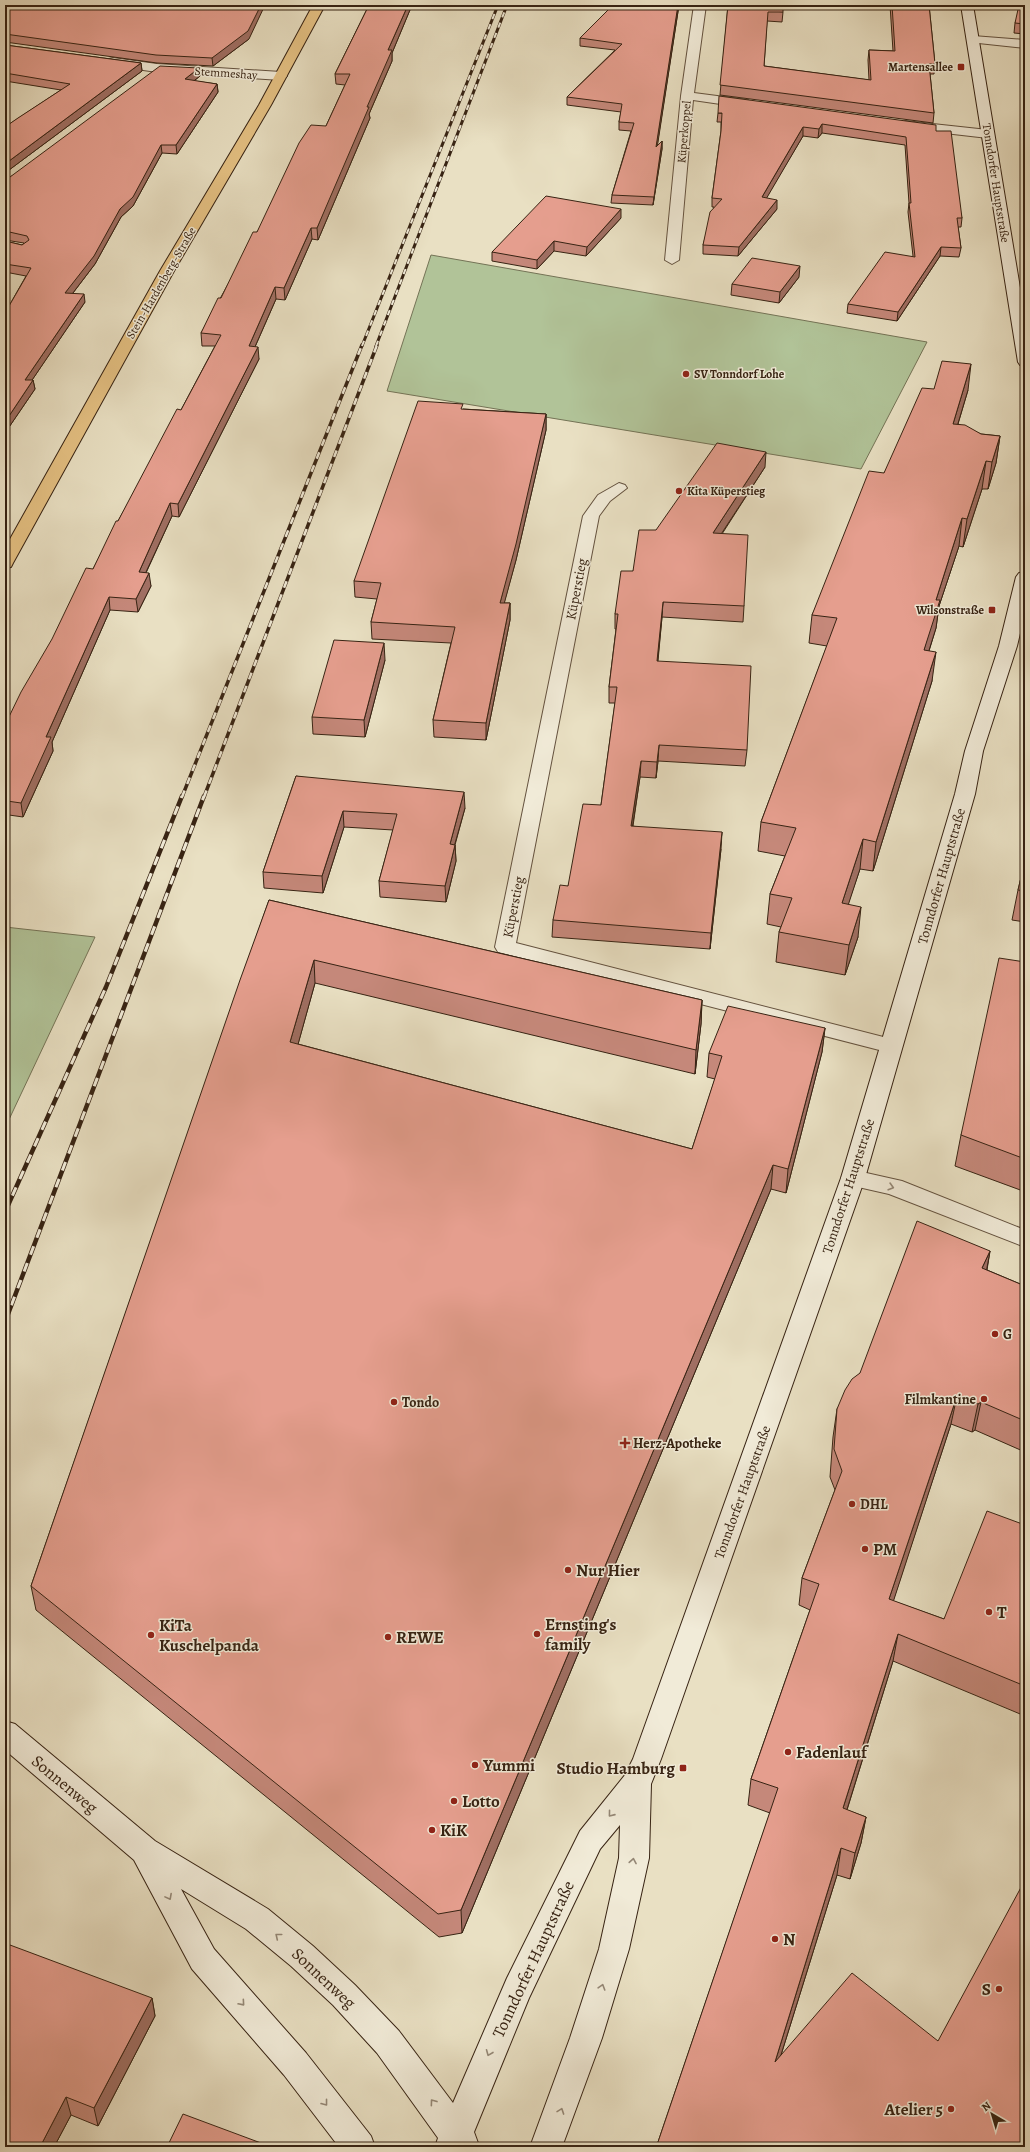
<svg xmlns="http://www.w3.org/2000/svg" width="1030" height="2152" font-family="Alegreya,serif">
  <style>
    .green { fill: #b1c398; stroke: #747356 }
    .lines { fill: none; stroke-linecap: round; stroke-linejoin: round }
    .street-casing { stroke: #64523f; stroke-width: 2 }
    .secondary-casing { stroke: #372313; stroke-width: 2 }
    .primary-casing { stroke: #372313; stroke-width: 2 }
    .street { fill: #f1ebd8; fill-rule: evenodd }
    .secondary { fill: #f1ebd8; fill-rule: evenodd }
    .primary { fill: #e4c082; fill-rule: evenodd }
    .rail-far2-casing { stroke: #372313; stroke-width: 3 }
    .rail-far1-casing { stroke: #372313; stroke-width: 3.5 }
    .rail-casing { stroke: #372313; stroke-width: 4.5 }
    .rail-far2 { stroke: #f1ebd8; stroke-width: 2; stroke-dasharray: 5.5; stroke-linecap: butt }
    .rail-far1 { stroke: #f1ebd8; stroke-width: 2.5; stroke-dasharray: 7; stroke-linecap: butt }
    .rail { stroke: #f1ebd8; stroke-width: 3; stroke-dasharray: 9; stroke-linecap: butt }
    .wall { fill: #c5887a; stroke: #372313; fill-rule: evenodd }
    .shaded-wall { fill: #a06f63; stroke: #372313 }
    .building { fill: #e59e8e; stroke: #372313 }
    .oneway { stroke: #948776 }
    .poi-dot { fill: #8f2418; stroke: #f1ebd8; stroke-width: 1.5 }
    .labels { text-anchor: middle; stroke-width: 3; stroke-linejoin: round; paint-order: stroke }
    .far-poi-label { font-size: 12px; font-weight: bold; fill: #372313; stroke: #f1ebd8; text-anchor: end }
    .far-street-label { font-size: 12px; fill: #372313; stroke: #f1ebd8 }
    .street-label { font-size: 14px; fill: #372313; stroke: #f1ebd8 }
    .poi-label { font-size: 14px; font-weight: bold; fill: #372313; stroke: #f1ebd8; text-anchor: start }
    .near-poi-label { font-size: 17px; font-weight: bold; fill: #372313; stroke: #f1ebd8; text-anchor: start }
    .near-street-label { font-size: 17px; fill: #372313; stroke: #f1ebd8 }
  </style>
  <rect width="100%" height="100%" fill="#e9e0c3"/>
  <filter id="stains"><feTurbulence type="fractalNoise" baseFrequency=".005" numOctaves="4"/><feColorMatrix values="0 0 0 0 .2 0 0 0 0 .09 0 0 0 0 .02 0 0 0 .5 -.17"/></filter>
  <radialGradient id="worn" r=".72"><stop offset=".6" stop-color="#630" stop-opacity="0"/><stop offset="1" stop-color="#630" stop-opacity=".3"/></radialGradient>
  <path class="green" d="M431,255L927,342L861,469L387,391Z
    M5,927L95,937L5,1128Z"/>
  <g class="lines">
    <defs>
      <path id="street" d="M694,5H706L694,93L748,100L754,104L748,108L693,100L679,260L672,264L665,260L681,96Z
        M973,36L1025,40V48L969,42L967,40Z
        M113,58L157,64L281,72L287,76L281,80L157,72L109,65L107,62L109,59Z
        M905,121L988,130L994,134L988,138L901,128L899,125Z
        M619,483L625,485L627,488L610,501L599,516L516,943L899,1041L902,1046L899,1051L891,1053L498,952L495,947L583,516L598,495Z
        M853,1170L902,1181L1025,1230V1247L889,1194L845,1184L841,1178L845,1172Z"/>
      <path id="secondary" d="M961,5H973L1025,318V366L1020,365L1018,362Z
        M1025,572V612L1017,646L983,751L975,794L865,1178L661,1759L651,1784L649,1858L629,1949L602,2038L562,2147H530L570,2038L599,1949L619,1858L620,1825L600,1849L529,1998L474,2132L478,2143L477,2147H435L438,2138L377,2053L333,2005L291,1966L246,1929L181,1889L214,1949L306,2053L371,2136L375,2147H339L284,2075L192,1969L134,1860L5,1750V1721L15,1724L155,1841L268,1909L313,1946L355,1985L399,2031L453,2103L507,1978L580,1831L625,1775L633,1759L841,1178L955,794L965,751L999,646L1016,577L1019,573Z"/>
      <path id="primary" d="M313,5H325L271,105L174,271L13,563L11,567L5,568V548L160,271L259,105Z"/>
    </defs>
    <use href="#street" class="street-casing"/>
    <use href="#secondary" class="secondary-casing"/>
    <use href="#primary" class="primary-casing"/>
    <use href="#street" class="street"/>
    <use href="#secondary" class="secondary"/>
    <use href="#primary" class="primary"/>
    <defs>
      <path id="rail-far2" d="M362,346L498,5
        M376,346L507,5"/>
      <path id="rail-far1" d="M182,797L362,345
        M204,797L377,345"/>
      <path id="rail" d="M5,1212L106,987L182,796
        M5,1322L204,796"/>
    </defs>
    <use href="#rail-far2" class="rail-far2-casing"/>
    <use href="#rail-far1" class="rail-far1-casing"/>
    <use href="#rail" class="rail-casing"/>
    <use href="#rail-far2" class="rail-far2"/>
    <use href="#rail-far1" class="rail-far1"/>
    <use href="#rail" class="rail"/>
  </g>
  <path class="wall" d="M5,5L249,39L213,66L157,63L5,42Z
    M369,5H428L427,6L412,5L392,53V61L369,114L370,118L318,240L312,239L285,300L276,299L255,347L259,359L179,517L172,516L146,573L151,586L138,612L110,610L52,742L53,751L23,817L9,815L5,825V725L93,569L118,521L181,410L215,346H202L201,333L257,232L326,126L345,85L336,84L335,74Z
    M679,5L657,146L662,141V149L653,205L611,203L612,195L631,131L619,130V122L621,112L567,105V97L615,50L580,46V38Z
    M728,5L783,12L782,22L767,21L764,66L869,80L868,60L869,50L893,51L890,5H929L935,64L934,74H930L934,113L933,123L720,95Z
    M1025,5V34L1014,33L1015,23Z
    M5,45L141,63L142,71L5,173V127L61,90L5,81Z
    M200,76L194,81L217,84L218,92L177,154L162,153L133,206L121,217L95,264L73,293L85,302L32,380H33L35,389L5,433V313L26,276L5,272V178L10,177ZM5,240L24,243L22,245L5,241Z
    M718,113L936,131L962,218L961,227H958L961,248L959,257L940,256L897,321L847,313L848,304L913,256L908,212L909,203L905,145L822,133L818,138L803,136L766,198L777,209L738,256L703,254V245L714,207H712V198L721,131V122H717Z
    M621,218L586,256L554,251L537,269L492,261V252Z
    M799,277L779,303L731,295L732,284Z
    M934,389L968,390L958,424L981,434L1000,436L996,463L988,489H982L963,547L959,546L939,606L936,628L929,651L932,681L873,871L860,869L848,904L858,937L845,975L776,962L779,932L781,927L767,924L770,894L785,856L758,851L761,822L827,646L809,643L812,615L884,473Z
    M463,409L546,414V430L516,560L504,603H510V620L486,740L434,737L433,720L451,643L372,639L371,622L377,599L355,597L354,581Z
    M765,467L722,534L744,606L743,622L662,617L658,661L747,750L745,766L658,761L656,778L640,777L633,826L721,849L710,949L552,937L553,920L568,886L601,805L615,703H609V687L616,629H615V614L633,571L656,530Z
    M385,660L365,737L313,734L312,717Z
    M296,776L465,808L455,845L456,861L446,902L380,897L379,881L393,830L344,827L323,893L264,888L263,872Z
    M1025,861V922L1012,920L1018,890Z
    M269,900L702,1000L701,1024L695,1074L315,983L298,1044L692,1149L715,1079L707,1077L709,1053L825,1028L822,1052L786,1193L771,1189L462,1933L439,1937L36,1610L31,1586Z
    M1025,962V1183L1023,1191L955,1166L961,1135Z
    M990,1251L987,1270L1025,1286V1452L975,1430L972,1432L951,1424L893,1601L944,1619L1025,1525V1716L893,1661L847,1810L866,1817L861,1843L850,1879L837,1875L781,2055L938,2041L1025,2147H658V2142L770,1813L748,1805L751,1779L810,1610L799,1605L802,1578L835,1490L830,1477L833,1437L837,1409L860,1373Z
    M152,1998L155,2016L98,2126L71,2115L54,2147H5Z"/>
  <path class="shaded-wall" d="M261,5H265L249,39L213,66L212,58Z
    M408,5H412L392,53V61L369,114L370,118L318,240L317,228L388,50Z
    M678,5H679L656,155V147Z
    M141,63L142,71L5,173V164Z
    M199,68L200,76L186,87L185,79Z
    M217,84L218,92L177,154L176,145Z
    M822,124V133L818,138L819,129Z
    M803,127V136L762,206V197Z
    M662,141V149L653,205L654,197Z
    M161,145L162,153L133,206L121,217L95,264L66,302L65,293L120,209Z
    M777,200V209L738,256L739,247Z
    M621,209V218L586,256L587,247Z
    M311,228L312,239L285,300L284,288Z
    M554,241V251L537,269V260Z
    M941,247L940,256L897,321L898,312Z
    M800,266L799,277L779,303L780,292Z
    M275,287L276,299L250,358L249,346Z
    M84,294L85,302L26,389L25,380Z
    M258,347L259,359L179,517L178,504Z
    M971,364L968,390L950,450L953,424Z
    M33,380L35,389L5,433V422Z
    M546,414V430L516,560L500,619V603Z
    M1000,436L996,463L988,489L992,462Z
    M766,452L765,467L712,548L713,533Z
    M986,461L982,489L963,547L967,519Z
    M170,503L172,516L140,585L139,572Z
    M962,518L959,546L939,606L936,628L920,679L924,650L936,600Z
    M149,573L151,586L138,612L136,599Z
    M109,597L110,610L52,742L53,751L23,817L21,803L46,737Z
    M663,602L662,617L656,677L657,661Z
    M510,603V620L486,740V723Z
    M384,643L385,660L365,737L364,720Z
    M936,652L932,681L873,871L876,842Z
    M659,745L658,761L656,778L657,762Z
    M641,761L640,777L630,842L631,826Z
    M464,792L465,808L450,861V844Z
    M7,801L9,815L5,825V806Z
    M343,811L344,827L323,893L322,876Z
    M722,832L721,849L710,949L711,933Z
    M863,839L860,869L839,933L842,903Z
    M455,845L456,861L446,902L445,886Z
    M861,907L858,937L845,975L849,945Z
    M314,960L315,983L292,1066L290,1042Z
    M702,1000L701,1024L695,1074L696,1050Z
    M825,1028L822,1052L786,1193L788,1169Z
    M773,1165L771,1189L462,1933L461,1910Z
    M990,1251L985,1279L982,1268Z
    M957,1396L951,1424L885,1627L889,1599Z
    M981,1402L975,1430L972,1432L978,1404Z
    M898,1634L893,1661L839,1835L843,1808Z
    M866,1817L861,1843L850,1879L855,1853Z
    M841,1848L837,1875L771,2087L775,2062Z
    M152,1998L155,2016L98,2126L94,2108Z
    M66,2097L71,2115L54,2147H40Z"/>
  <path class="building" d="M5,5H261L248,31L212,58L156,55L5,34Z
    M369,5H408L388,50H392L367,107H369L317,228H311L284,288L275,287L249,346L258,347L178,504L170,503L139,572L149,573L136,599L109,597L46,737H51L21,803L7,801L5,806V725L21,692L52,639L86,568L93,569L116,521H118L177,409L181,410L221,335L201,333L218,298H221L253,232H257L299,143L311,125L326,126L350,74H335Z
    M613,5H678L656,147L662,141L654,197L612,195L634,123L619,122L622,104L567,97L622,44L580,38Z
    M728,5H783V12H768L764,66L871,80L869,50L895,51L892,5H929L935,64H929L934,113L720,85Z
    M1019,5H1025V24L1015,23Z
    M5,45L141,63L5,164V127L18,118L70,84L5,73Z
    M160,66L199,68L185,79L217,84L176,145H161L133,197L120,209L94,256L65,293L84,294L25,380H33L5,422V313L31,268L5,264V241L22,245L29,240L27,236L5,231V178L10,177Z
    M719,96L936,125V131H951L962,218H957L961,248L941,247L898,312L848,304L885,252L915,257L909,203H911L906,137L822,124L819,129L803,127L762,197L777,200L739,247L703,245L710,212L722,199L712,198L721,131L722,113H718Z
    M546,196L621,209L587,247L554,241L537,260L492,252Z
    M752,258L800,266L780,292L732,284Z
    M942,361L971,364L953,424L965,425L981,434L1000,436L992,462L986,461L967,519L962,518L936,600H940L924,650L936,652L876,842L863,839L842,903L861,907L849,945L779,932L792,898L770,894L796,828L761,822L837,618L812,615L869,471L884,473L922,388L934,389Z
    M418,401L463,404L461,409L546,414L516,544L500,603H510L486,723L433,720L455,627L371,622L381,583L354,581Z
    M717,443L766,452L713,533L748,535L744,606L663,602L657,661L751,666L747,750L659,745L657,762L641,761L631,826L722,832L711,933L553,920L560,885L568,886L583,804L601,805L617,687H609L618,614H615L621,571H633L639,530H656Z
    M334,640L384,643L364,720L312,717Z
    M296,776L464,792L450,844L455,845L445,886L379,881L397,814L343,811L322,876L263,872Z
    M1025,861V891L1018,890Z
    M269,900L702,1000L696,1050L314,960L290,1042L692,1149L722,1056L709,1053L728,1006L825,1028L788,1169L773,1165L461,1910L438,1914L31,1586L240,980Z
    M999,958L1025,962V1159L961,1135Z
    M917,1221L990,1251L982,1268L1025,1286V1421L981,1402L978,1404L957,1396L889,1599L944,1619L987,1511L1025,1525V1686L898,1634L843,1808L866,1817L855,1853L841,1848L775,2062L852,1973L938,2041L1025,1880V2147H659L658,2142L778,1788L751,1779L819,1584L802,1578L842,1471L834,1449L837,1409L845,1390L852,1379L860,1373Z
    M10,1945L152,1998L94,2108L66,2097L40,2147H5V1953Z
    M183,2114L269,2146L268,2147H167Z"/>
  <defs><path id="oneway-chevron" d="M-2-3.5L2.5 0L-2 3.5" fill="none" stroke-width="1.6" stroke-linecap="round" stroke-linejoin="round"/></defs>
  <g class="oneway">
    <use href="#oneway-chevron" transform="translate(891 1187) rotate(16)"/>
    <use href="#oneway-chevron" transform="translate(611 1814) rotate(129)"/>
    <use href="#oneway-chevron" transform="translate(633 1861) rotate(-80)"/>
    <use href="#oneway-chevron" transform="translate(169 1897) rotate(62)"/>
    <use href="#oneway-chevron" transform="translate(278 1936) rotate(-141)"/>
    <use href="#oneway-chevron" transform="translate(602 1987) rotate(-73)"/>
    <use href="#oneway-chevron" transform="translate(242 2003) rotate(49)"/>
    <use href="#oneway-chevron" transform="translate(489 2053) rotate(112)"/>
    <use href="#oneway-chevron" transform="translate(433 2102) rotate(-126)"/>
    <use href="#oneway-chevron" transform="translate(325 2103) rotate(52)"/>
    <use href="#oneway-chevron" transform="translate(561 2111) rotate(-70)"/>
  </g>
  <g class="poi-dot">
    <rect x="957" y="63" width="8" height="8" rx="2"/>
    <circle cx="686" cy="374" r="4"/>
    <circle cx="679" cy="491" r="4"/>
    <rect x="988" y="606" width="8" height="8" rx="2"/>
    <circle cx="995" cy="1334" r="4"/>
    <circle cx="984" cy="1399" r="4"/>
    <circle cx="394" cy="1402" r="4"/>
    <path d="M623 1437h4v4h4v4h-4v4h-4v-4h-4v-4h4z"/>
    <circle cx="852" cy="1504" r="4"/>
    <circle cx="865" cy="1549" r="4"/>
    <circle cx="568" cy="1570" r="4"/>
    <circle cx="989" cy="1612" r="4"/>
    <circle cx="537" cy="1634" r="4"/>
    <circle cx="151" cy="1635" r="4"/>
    <circle cx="388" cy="1637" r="4"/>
    <circle cx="788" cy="1752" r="4"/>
    <circle cx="475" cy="1765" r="4"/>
    <rect x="679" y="1764" width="8" height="8" rx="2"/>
    <circle cx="454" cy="1801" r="4"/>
    <circle cx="432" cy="1830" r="4"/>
    <circle cx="775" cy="1939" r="4"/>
    <circle cx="999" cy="1989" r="4"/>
    <circle cx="951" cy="2109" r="4"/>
  </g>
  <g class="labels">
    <g class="far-poi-label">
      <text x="953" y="71">Martensallee</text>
      <text x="694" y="378" text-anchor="start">SV Tonndorf Lohe</text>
      <text x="687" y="495" text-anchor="start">Kita Küperstieg</text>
      <text x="984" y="614">Wilsonstraße</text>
    </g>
    <g class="far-street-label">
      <text transform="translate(226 73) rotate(4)" y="4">Stemmeshay</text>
      <text transform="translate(684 132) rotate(-85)" y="4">Küperkoppel</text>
      <text transform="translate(996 183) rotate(81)" y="4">Tonndorfer Hauptstraße</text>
      <text transform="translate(161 283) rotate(-60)" y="4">Stein-Hardenberg-Straße</text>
    </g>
    <g class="street-label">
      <text transform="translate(576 589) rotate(-79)" y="5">Küperstieg</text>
      <text transform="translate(941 876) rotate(-74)" y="5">Tonndorfer Hauptstraße</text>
      <text transform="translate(513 907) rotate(-79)" y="5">Küperstieg</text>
      <text transform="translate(848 1186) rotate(-72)" y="5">Tonndorfer Hauptstraße</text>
      <text transform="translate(742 1492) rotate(-70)" y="5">Tonndorfer Hauptstraße</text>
    </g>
    <g class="poi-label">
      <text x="1003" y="1339">G</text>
      <text x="976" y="1404" text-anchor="end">Filmkantine</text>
      <text x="402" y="1407">Tondo</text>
      <text x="633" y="1448">Herz-Apotheke</text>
      <text x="860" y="1509">DHL</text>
    </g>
    <g class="near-poi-label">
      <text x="873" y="1555">PM</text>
      <text x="576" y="1576">Nur Hier</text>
      <text x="997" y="1618">T</text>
      <text x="545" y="1630">Ernsting's<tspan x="545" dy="20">family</tspan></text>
      <text x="159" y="1631">KiTa<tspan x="159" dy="20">Kuschelpanda</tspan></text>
      <text x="396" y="1643">REWE</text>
      <text x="796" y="1758">Fadenlauf</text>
      <text x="483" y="1771">Yummi</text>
      <text x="675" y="1774" text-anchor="end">Studio Hamburg</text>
      <text x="462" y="1807">Lotto</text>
      <text x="440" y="1836">KiK</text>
      <text x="783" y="1945">N</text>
      <text x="991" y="1995" text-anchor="end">S</text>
      <text x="943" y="2115" text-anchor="end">Atelier 5</text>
    </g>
    <g class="near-street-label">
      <text transform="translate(65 1784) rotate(40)" y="6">Sonnenweg</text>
      <text transform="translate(533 1959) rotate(-65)" y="6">Tonndorfer Hauptstraße</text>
      <text transform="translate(324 1978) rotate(43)" y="6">Sonnenweg</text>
    </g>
  </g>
  <rect width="1030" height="2152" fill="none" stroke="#e9e0c3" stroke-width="20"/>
  <rect x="6" y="6" width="1018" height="2140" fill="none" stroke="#372313" stroke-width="2"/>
  <rect x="10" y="10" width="1010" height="2132" fill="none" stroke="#372313"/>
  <g transform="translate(992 2114) rotate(322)" stroke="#f1ebd8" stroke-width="3" paint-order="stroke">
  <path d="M0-3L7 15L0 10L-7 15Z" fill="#372313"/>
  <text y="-6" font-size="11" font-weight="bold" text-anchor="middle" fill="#372313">N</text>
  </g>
  <rect width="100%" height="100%" filter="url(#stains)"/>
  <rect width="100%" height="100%" fill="url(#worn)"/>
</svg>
